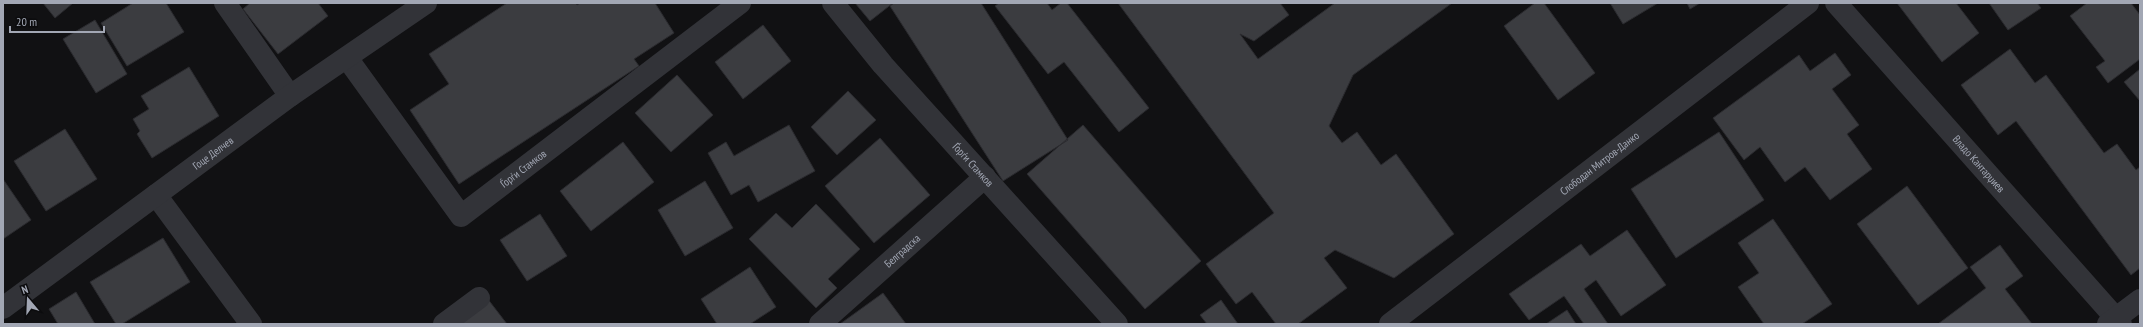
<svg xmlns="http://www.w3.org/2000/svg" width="2143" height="327" font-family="'PT Sans Narrow',sans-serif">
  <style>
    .building { fill: #3b3c40; stroke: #2b2b2f }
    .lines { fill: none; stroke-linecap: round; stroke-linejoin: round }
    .minor { stroke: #323338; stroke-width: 22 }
    .tertiary { stroke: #323338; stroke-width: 22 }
    .labels { text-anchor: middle; stroke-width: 3.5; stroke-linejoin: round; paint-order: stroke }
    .street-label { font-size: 11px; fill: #a2a7b4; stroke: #0c0c0e }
  </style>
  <rect width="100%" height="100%" fill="#111113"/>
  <path class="building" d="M43,3H73L55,18Z
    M133,3H166L184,32L127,66L101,23Z
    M250,3H318L328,16L278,54L243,9Z
    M507,3H575L577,5L580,3H655L674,33L634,59L639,66L459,184L410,110L449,84L429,54Z
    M855,3H893L870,21Z
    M894,3H981L1068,140L1003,181L890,6Z
    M999,3H1047L1052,10L1061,3H1067L1149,108L1119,132L1064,62L1048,74L995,6Z
    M1118,3H1280L1289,15L1254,41L1240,34L1258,59L1335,3H1452L1353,75L1329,126L1342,143L1357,132L1381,165L1396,154L1454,234L1394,278L1335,250L1324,258L1347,288L1298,324H1276L1252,292L1236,304L1206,264L1274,213Z
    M1535,3H1544L1595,73L1558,100L1504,26Z
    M1610,3H1658L1623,24Z
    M1687,3H1700L1690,9Z
    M1897,3H1956L1979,33L1942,62Z
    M1989,3H2037L2041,8L2008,30Z
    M2087,3H2131L2140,15V59L2108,83L2096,67L2105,61L2070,16Z
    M95,20L127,74L96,93L63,39Z
    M763,25L791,61L743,99L715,62Z
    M2010,49L2035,83L2046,75L2104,153L2117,144L2136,170L2140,167V268L2131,275L2016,121L1998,135L1961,85Z
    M1835,53L1851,75L1832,89L1859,125L1847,134L1872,169L1830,200L1805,167L1785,182L1760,147L1744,160L1713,118L1799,55L1810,71Z
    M189,67L219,116L152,158L137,134L140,131L133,119L149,109L141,96Z
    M2140,69V101L2124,82Z
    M677,75L713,115L671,152L635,113Z
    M848,91L876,120L837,155L811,127Z
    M789,125L815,171L758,202L749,185L731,195L708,153L726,142L734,156Z
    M1083,125L1201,261L1145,309L1027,174Z
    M65,129L97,179L46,211L14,161Z
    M1719,132L1764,200L1676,258L1631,189Z
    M880,138L930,195L874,243L825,186Z
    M623,142L654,182L591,231L560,191Z
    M3,179L31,220L3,239Z
    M705,181L733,228L685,256L658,210Z
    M1907,186L1968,268L1918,305L1857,224Z
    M816,204L860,249L828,279L837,288L816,308L749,239L776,213L792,228Z
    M540,214L567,256L527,281L500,240Z
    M1773,219L1832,304L1802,324H1764L1738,287L1759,273L1738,243Z
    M1627,230L1666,285L1621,316L1596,280L1584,289L1608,324H1584L1564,296L1529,320L1509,294L1581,244L1590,256Z
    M163,238L190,282L122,324H116L90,282Z
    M2000,245L2023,276L2005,289L2032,324H1938L1986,288L1970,267Z
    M750,267L776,307L750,324H717L701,299Z
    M76,292L95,324H58L49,309Z
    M883,293L906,324H840Z
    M487,298L507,324H454Z
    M1221,300L1238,324H1207L1200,315Z
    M1567,310L1576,324H1546Z"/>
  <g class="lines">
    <g class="minor">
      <path d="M225,3L290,96"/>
      <path id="s1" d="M833,3L883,65L1117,324"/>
      <path id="s2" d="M1836,3L2121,324"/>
      <path id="s3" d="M347,58L461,216L740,3"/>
      <path d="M156,195L251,324"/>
      <path id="s4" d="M3,308L290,96L426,3"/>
      <path d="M444,324L479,298"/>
      <path id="s5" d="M820,324L985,177"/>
      <path d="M2108,324L2140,300"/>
    </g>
    <path class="tertiary" id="s6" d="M1390,324L1808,3"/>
  </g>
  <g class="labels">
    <g class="street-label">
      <text dy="4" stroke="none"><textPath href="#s4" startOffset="261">Гоце Делчев</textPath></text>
      <text dy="4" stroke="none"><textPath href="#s2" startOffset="215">Владо Кантарџиев</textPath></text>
      <text dy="4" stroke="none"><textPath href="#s6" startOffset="264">Слободан Митров-Данко</textPath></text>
      <text dy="4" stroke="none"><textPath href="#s1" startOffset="214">Ѓорѓи Стамков</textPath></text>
      <text dy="4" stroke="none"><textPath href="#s3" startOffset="273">Ѓорѓи Стамков</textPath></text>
      <text dy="4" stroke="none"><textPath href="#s5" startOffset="110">Белградска</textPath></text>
    </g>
  </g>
  <rect width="2143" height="327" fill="none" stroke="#a2a7b4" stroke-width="8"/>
  <g transform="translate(28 299) rotate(341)" stroke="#0c0c0e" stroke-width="3" paint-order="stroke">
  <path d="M0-3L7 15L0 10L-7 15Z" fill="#a2a7b4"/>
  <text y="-6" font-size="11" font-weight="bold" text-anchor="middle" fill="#a2a7b4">N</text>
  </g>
  <path d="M10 26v6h94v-6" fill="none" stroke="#a2a7b4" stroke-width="2"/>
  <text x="16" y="26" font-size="12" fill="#a2a7b4" stroke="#0c0c0e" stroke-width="3" paint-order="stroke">20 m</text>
</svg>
